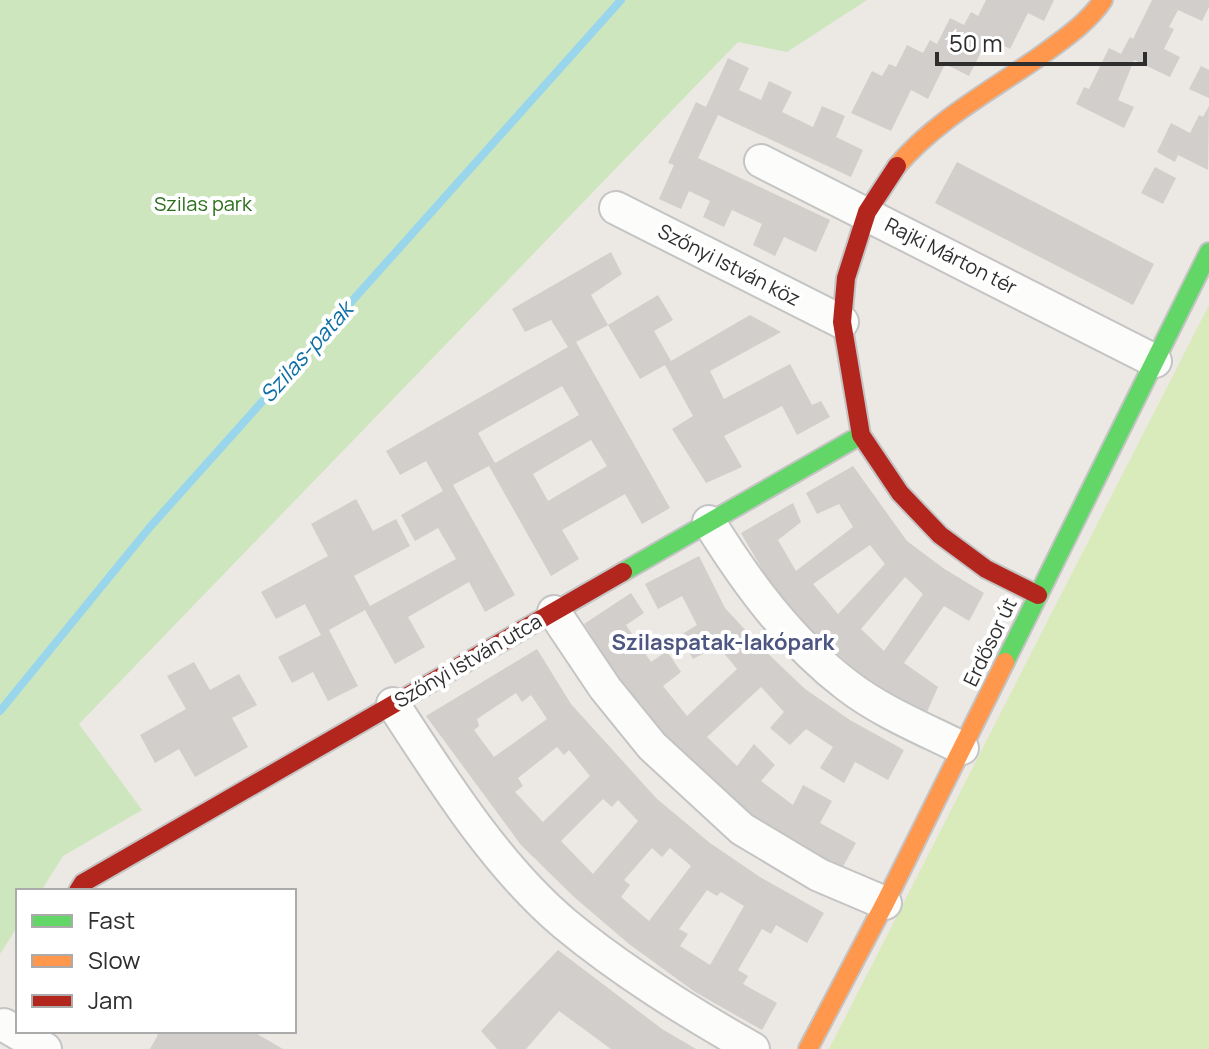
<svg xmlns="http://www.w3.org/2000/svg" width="1209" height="1049" font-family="Manrope,sans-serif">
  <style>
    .green { fill: #cee6be }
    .pitch { fill: #d9eabb }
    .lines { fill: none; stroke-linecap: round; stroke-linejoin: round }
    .stream { stroke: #99d6ec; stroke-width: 8 }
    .building { fill: #d1cecb; fill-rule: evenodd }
    .street-casing { stroke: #c5c4c5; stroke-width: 36 }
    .fast-casing { stroke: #c5c4c5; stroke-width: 22 }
    .slow-casing { stroke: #c5c4c5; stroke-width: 22 }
    .jam-casing { stroke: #c5c4c5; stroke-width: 22 }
    .street { stroke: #fcfcfb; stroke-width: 32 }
    .fast { stroke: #63d668; stroke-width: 18 }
    .slow { stroke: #ff974d; stroke-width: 18 }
    .jam { stroke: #b3261e; stroke-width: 18 }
    .labels { text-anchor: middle; stroke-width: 8; stroke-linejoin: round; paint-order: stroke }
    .park-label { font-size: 20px; fill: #2c6e1b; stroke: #fff }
    .street-label { font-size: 20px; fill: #2e2e2e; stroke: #fff }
    .water-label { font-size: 22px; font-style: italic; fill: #0d6fa3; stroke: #fff }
    .neighbourhood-label { font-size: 22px; font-weight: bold; fill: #4d5680; stroke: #fff }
  </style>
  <rect width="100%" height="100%" fill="#ece8e4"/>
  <path class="green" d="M0,0H867L787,52L738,42L79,724L142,810L63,856L41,891H18V926L0,954Z"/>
  <path class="pitch" d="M1209,305V1049H829Z"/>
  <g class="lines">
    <path class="stream" d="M0,711L150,527L621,0"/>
  </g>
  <path class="building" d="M986,0H1054L1044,21L1028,13L1010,49L988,38L969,76L945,64L928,99L911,90L891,131L851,113L872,71L882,76L889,64L896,67L907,45L923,53L930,40L937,44L950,18L964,25L971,12L978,16Z
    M1152,0H1209V7L1202,21L1178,10L1169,27L1174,29L1164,49L1180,57L1170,77L1134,60L1118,100L1134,107L1124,128L1076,104L1084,87L1089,89L1109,48L1121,54L1130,37L1133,39Z
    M728,58L749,68L739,90L761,100L769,81L792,92L782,112L813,127L822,106L845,116L836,137L863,150L851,177L718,115L698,158L830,220L816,252L784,237L775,256L753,245L762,224L732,210L724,227L703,217L710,201L689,191L681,209L659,199L674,165L668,163L696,102L706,107Z
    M1201,66L1209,70V98L1189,89Z
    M1209,106L1208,170L1178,155L1175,162L1157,152L1171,123L1190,133L1199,115L1203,117Z
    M957,162L1154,264L1133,305L935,203Z
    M1155,167L1176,178L1163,204L1141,193Z
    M611,252L622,274L591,295L608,325L576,342L670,508L642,524L625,494L562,530L579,559L551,576L489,466L453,485L515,595L485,612L469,582L408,617L425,647L395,664L365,610L329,630L358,686L328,701L313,672L292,683L278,657L321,635L305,604L276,619L261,592L328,556L311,524L356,499L373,531L396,519L410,546L354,576L370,606L456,559L438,528L415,541L401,515L443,491L426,461L400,475L386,451L568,347L551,320L525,332L512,309ZM562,386L579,415L495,463L478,433ZM591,440L607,466L548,501L533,474Z
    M658,295L673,320L654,331L671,361L750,315L781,332L710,371L724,399L790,364L812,405L821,401L830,417L797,435L782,406L757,419L724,436L742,467L706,483L672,429L693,416L665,365L640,379L608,325Z
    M853,466L907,541L943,568L984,593L969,621L944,606L904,663L938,687L925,716L865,678L817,636L773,588L741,533L793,503L801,522L778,540L796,571L853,527L839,504L817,514L806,493ZM870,545L885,564L838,614L813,584ZM905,577L923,594L884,651L861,629Z
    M699,556L725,608L761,647L805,689L850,720L904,750L888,780L855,762L844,783L820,768L833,747L806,729L790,745L770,728L784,712L761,687L707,737L737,766L754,744L775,765L761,781L793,805L803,785L832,801L820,823L856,843L840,872L776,836L718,790L664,738L621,683L584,624L631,593L644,613L626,625L651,662L667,651L681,672L663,686L687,716L737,669L718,646L693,659L679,636L697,625L682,596L658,609L645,584Z
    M537,649L571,704L657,799L710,843L760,877L824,913L807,943L776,925L771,934L762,929L738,970L748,976L743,984L777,1003L762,1030L695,992L629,944L574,897L521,845L426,716ZM516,693L522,702L531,695L547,719L494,757L474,730L479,726L477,719ZM557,747L564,755L569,750L590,776L543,822L515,792L523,786L518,778ZM603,799L612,807L618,800L638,821L593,874L561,841ZM652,848L662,857L670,848L691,866L649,921L621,897L630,885L624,880ZM707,890L717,896L721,892L744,906L710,965L680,946L688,934L679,929Z
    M194,662L210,690L239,674L257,705L232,718L248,747L195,777L179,749L155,763L140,735L186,709L167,676Z
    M558,950L662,1029L696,1049H611L559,1011L526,1049H497L481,1031Z
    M151,1031H252L283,1049H150L158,1035Z"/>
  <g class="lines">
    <defs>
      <path id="street" d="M761,161L1155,361
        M616,208L842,322
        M709,522C747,583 790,642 848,686C882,712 924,729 962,748
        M554,612L605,688L652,746L742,829L819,875L885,903
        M393,704C442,779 496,866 565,924C623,972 688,1012 753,1049
        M4,1025L45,1049"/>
      <path id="fast" d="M623,572L861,435
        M1005,662L1209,252"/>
      <path id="slow" d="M897,166C935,121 990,91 1039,57C1061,41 1088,23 1103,0
        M808,1049L885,903L1005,662"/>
      <path id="jam" d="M897,166L867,212L846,278L842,322L861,435L900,493L940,535L986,569L1038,595
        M78,891L83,883L623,572"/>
    </defs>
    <use href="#street" class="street-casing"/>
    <use href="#fast" class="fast-casing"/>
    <use href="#slow" class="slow-casing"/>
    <use href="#jam" class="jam-casing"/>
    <use href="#street" class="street"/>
    <use href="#fast" class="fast"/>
    <use href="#slow" class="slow"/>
    <use href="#jam" class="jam"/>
  </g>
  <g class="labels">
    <g class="park-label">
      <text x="203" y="211">Szilas park</text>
    </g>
    <g class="street-label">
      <text transform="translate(951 256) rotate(27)" y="7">Rajki Márton tér</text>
      <text transform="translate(729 265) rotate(27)" y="7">Szőnyi István köz</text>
      <text transform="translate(990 642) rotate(-64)" y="7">Erdősor út</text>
      <text transform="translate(468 661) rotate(-30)" y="7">Szőnyi István utca</text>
    </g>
    <g class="water-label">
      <text transform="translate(306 352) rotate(-48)" y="8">Szilas-patak</text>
    </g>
    <g class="neighbourhood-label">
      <text x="723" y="650">Szilaspatak-lakópark</text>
    </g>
  </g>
  <rect x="16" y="889" width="280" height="144" fill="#ffffff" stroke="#ababab" stroke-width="2"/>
  <rect x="32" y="915" width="40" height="12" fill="#63d668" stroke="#ababab" stroke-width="2"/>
  <text x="88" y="929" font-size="24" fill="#2e2e2e">Fast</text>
  <rect x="32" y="955" width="40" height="12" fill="#ff974d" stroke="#ababab" stroke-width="2"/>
  <text x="88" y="969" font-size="24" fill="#2e2e2e">Slow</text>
  <rect x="32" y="995" width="40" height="12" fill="#b3261e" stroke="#ababab" stroke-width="2"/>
  <text x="88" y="1009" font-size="24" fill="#2e2e2e">Jam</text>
  <path d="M937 52v12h208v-12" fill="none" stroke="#2e2e2e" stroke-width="4"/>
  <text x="949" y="52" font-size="24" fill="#2e2e2e" stroke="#ffffff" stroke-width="6" paint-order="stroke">50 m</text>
</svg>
